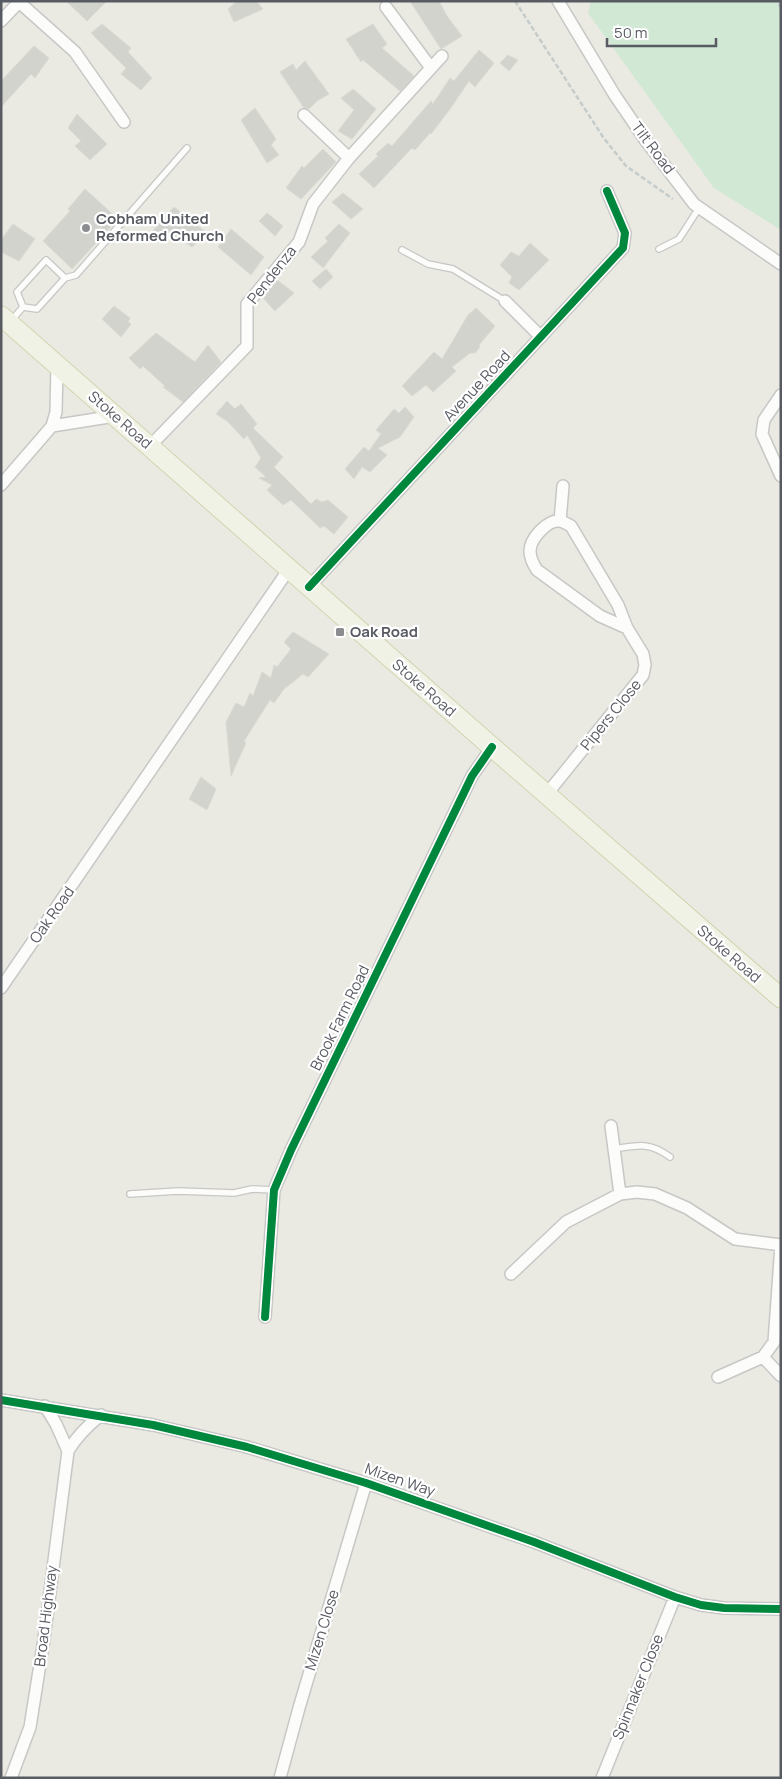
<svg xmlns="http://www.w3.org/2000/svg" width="782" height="1779" font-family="Manrope,sans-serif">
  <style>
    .green { fill: #d0e8d4 }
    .building { fill: #d3d3ce; stroke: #dadad2 }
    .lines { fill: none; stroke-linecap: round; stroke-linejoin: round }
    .service-casing { stroke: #c7c7c6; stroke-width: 8 }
    .minor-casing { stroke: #c7c7c6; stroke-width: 14 }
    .primary-casing { stroke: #d3d4af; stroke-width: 21 }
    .path { stroke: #c6ccca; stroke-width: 2.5; stroke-dasharray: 5 2.5; stroke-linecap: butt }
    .service { stroke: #fcfcfb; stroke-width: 5.5 }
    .minor { stroke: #fcfcfb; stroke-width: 11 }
    .primary { stroke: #f1f2e6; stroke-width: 19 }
    .cycleway-casing { stroke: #fff; stroke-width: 11 }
    .cycleway { stroke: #00873e; stroke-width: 8 }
    .poi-dot { fill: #8c8d90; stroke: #fff; stroke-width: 2 }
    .labels { text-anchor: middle; stroke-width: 4.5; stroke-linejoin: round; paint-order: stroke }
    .street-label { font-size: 15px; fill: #595b63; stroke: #fff }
    .poi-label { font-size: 15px; font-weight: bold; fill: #595b63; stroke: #fff; text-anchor: start }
  </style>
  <rect width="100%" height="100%" fill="#eaeae3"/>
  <path class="green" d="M591,1H781V230L714,188L588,13Z"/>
  <path class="building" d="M66,1H107L87,21Z
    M237,1H256L263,9L234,22L228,9Z
    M410,1H439L447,16L462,36L441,49Z
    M102,24L131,48L128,52L152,78L141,90L121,74L126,68L91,33Z
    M373,24L387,44L382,48L414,76L400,91L363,60L361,62L346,39Z
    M34,46L49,58L35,78L31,74L1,107V81Z
    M479,50L494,63L475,87L469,81L450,109L431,134L430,133L415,150L412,148L374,188L359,174L378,156L376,154L388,143L392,146L431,101L433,104L450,78L454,81Z
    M508,55L518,60L509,71L500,63Z
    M305,61L329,94L317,101L309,109L304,108L280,72L293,64L296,70Z
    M353,89L376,109L352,139L338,131L354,110L341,98Z
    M255,108L276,139L271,145L279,155L267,163L241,120Z
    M77,114L107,144L90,160L75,146L81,141L68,128Z
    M323,149L336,162L301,199L286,188L302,166L304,168Z
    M85,189L118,219L72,269L43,241L70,211L68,209Z
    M343,193L363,209L351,219L332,202Z
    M174,207L207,233L192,247L171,233L162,243L150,234Z
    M267,213L283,226L275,236L259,221Z
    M13,224L35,239L19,261L1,252V240Z
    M339,224L350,233L323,268L311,257L328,241L325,238Z
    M231,229L264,257L251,275L218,247Z
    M530,243L549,260L519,290L509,283L512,277L500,265L511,252L519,256Z
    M326,269L333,277L320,289L312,281Z
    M277,280L294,293L275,311L262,297Z
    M114,306L130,318L128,322L131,324L121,337L102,319Z
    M476,308L495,326L479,345L480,347L475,353H470L452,367L456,371L433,392L426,385L412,396L402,386L434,352L442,359L468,315Z
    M156,333L195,362L208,345L221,362L183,402L163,387L165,386L143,366L140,369L129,358Z
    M227,401L235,409L241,404L257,424L253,428L283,457L274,467L311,504L316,499L322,502L328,500L348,517L334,534L324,526L320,528L291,500L283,505L267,490L272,485L259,478L266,477L255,467L261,458L247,435L244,439L227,421L216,414Z
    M405,407L414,417L400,437L378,448L387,455L370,472L362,467L354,479L345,469L364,447L369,451L381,434L376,430L394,409L399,413Z
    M293,632L329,654L308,677L303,674L284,689L274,703L270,700L244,741L246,743L231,776L226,722L236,703L244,707L250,693L253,696L262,672L271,678L274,665L277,667L291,649L284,642Z
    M201,777L216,789L207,810L189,799Z"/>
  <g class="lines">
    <defs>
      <path id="service" d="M659,249L679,239L699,208
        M402,250L428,264L453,269L505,301
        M23,307L17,292L46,260L65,278
        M10,322L23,307L37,309L65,278L76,275L187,148
        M614,1149C638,1145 650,1142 670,1157
        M130,1194L178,1191L234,1193L252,1189L274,1190"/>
      <path id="minor" d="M558,1L614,94L646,141L694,204L781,264
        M386,7L431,68
        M1,21L19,2L75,52L124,122
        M304,115L349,158
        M505,301L541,337
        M781,395L764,420L762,434L781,476
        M52,426L115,416
        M150,446L247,346V304L299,242L313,204L349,158L442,56
        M1,485L52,426L56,412L57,366
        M560,521L563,486
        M309,587L623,248L625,233L607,191
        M546,795L643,675L645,665L643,654L627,628L618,605L571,526C567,524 563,521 559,521C547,520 530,539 530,551C530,558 533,564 537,570L600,616L627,628
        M1,988L289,569
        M611,1126L620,1194
        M511,1274L566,1222L620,1194L637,1192L655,1194L687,1208L735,1239L781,1245
        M265,1317L274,1190L291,1150L472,776L492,747
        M763,1357L781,1376
        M718,1377L763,1357L774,1342L781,1245
        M1,1400L153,1425L247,1447L366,1483L534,1542L675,1597L701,1605L724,1608L781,1609
        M45,1406L56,1424L68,1451
        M11,1778L30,1727L44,1639L68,1451C77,1436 87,1426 101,1415
        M280,1778L299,1708L366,1483
        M602,1778L675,1597"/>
      <path id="primary" d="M1,316L492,747L781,998"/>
    </defs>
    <use href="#service" class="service-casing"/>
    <use href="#minor" class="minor-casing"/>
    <use href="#primary" class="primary-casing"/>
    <path class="path" d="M515,1L603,137L626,166L673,199
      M781,2L778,7L781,8"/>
    <use href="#service" class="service"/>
    <use href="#minor" class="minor"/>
    <use href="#primary" class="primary"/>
    <defs>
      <path id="cycleway" d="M309,587L623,248L625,233L607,191
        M265,1317L274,1190L291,1150L472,776L492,747
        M1,1400L153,1425L247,1447L366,1483L534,1542L675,1597L701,1605L724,1608L781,1609"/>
    </defs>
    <use href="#cycleway" class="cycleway-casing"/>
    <use href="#cycleway" class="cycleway"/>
  </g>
  <g class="poi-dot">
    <circle cx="86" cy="228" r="5"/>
    <rect x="335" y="627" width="10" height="10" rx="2.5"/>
  </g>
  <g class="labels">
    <g class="street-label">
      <text transform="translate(653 148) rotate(53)" y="5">Tilt Road</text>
      <text transform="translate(272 275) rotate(-52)" y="5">Pendenza</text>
      <text transform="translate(477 386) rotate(-47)" y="5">Avenue Road</text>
      <text transform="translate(120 420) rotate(41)" y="5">Stoke Road</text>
      <text transform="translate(424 688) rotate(41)" y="5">Stoke Road</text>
      <text transform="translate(611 715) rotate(-51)" y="5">Pipers Close</text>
      <text transform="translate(52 915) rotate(-55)" y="5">Oak Road</text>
      <text transform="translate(729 954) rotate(41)" y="5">Stoke Road</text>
      <text transform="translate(340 1018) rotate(-64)" y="5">Brook Farm Road</text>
      <text transform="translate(400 1480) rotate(19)" y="5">Mizen Way</text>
      <text transform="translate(46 1616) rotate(-83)" y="5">Broad Highway</text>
      <text transform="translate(322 1630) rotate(-73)" y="5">Mizen Close</text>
      <text transform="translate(638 1687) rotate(-68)" y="5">Spinnaker Close</text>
    </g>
    <g class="poi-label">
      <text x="96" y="224">Cobham United<tspan x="96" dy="17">Reformed Church</tspan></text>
      <text x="350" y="637">Oak Road</text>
    </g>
  </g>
  <rect width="782" height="1779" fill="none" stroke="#595b63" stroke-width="5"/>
  <path d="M607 38v8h109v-8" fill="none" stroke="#595b63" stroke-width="2.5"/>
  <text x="614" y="38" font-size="15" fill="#595b63" stroke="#ffffff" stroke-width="4" paint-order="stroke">50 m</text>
</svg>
